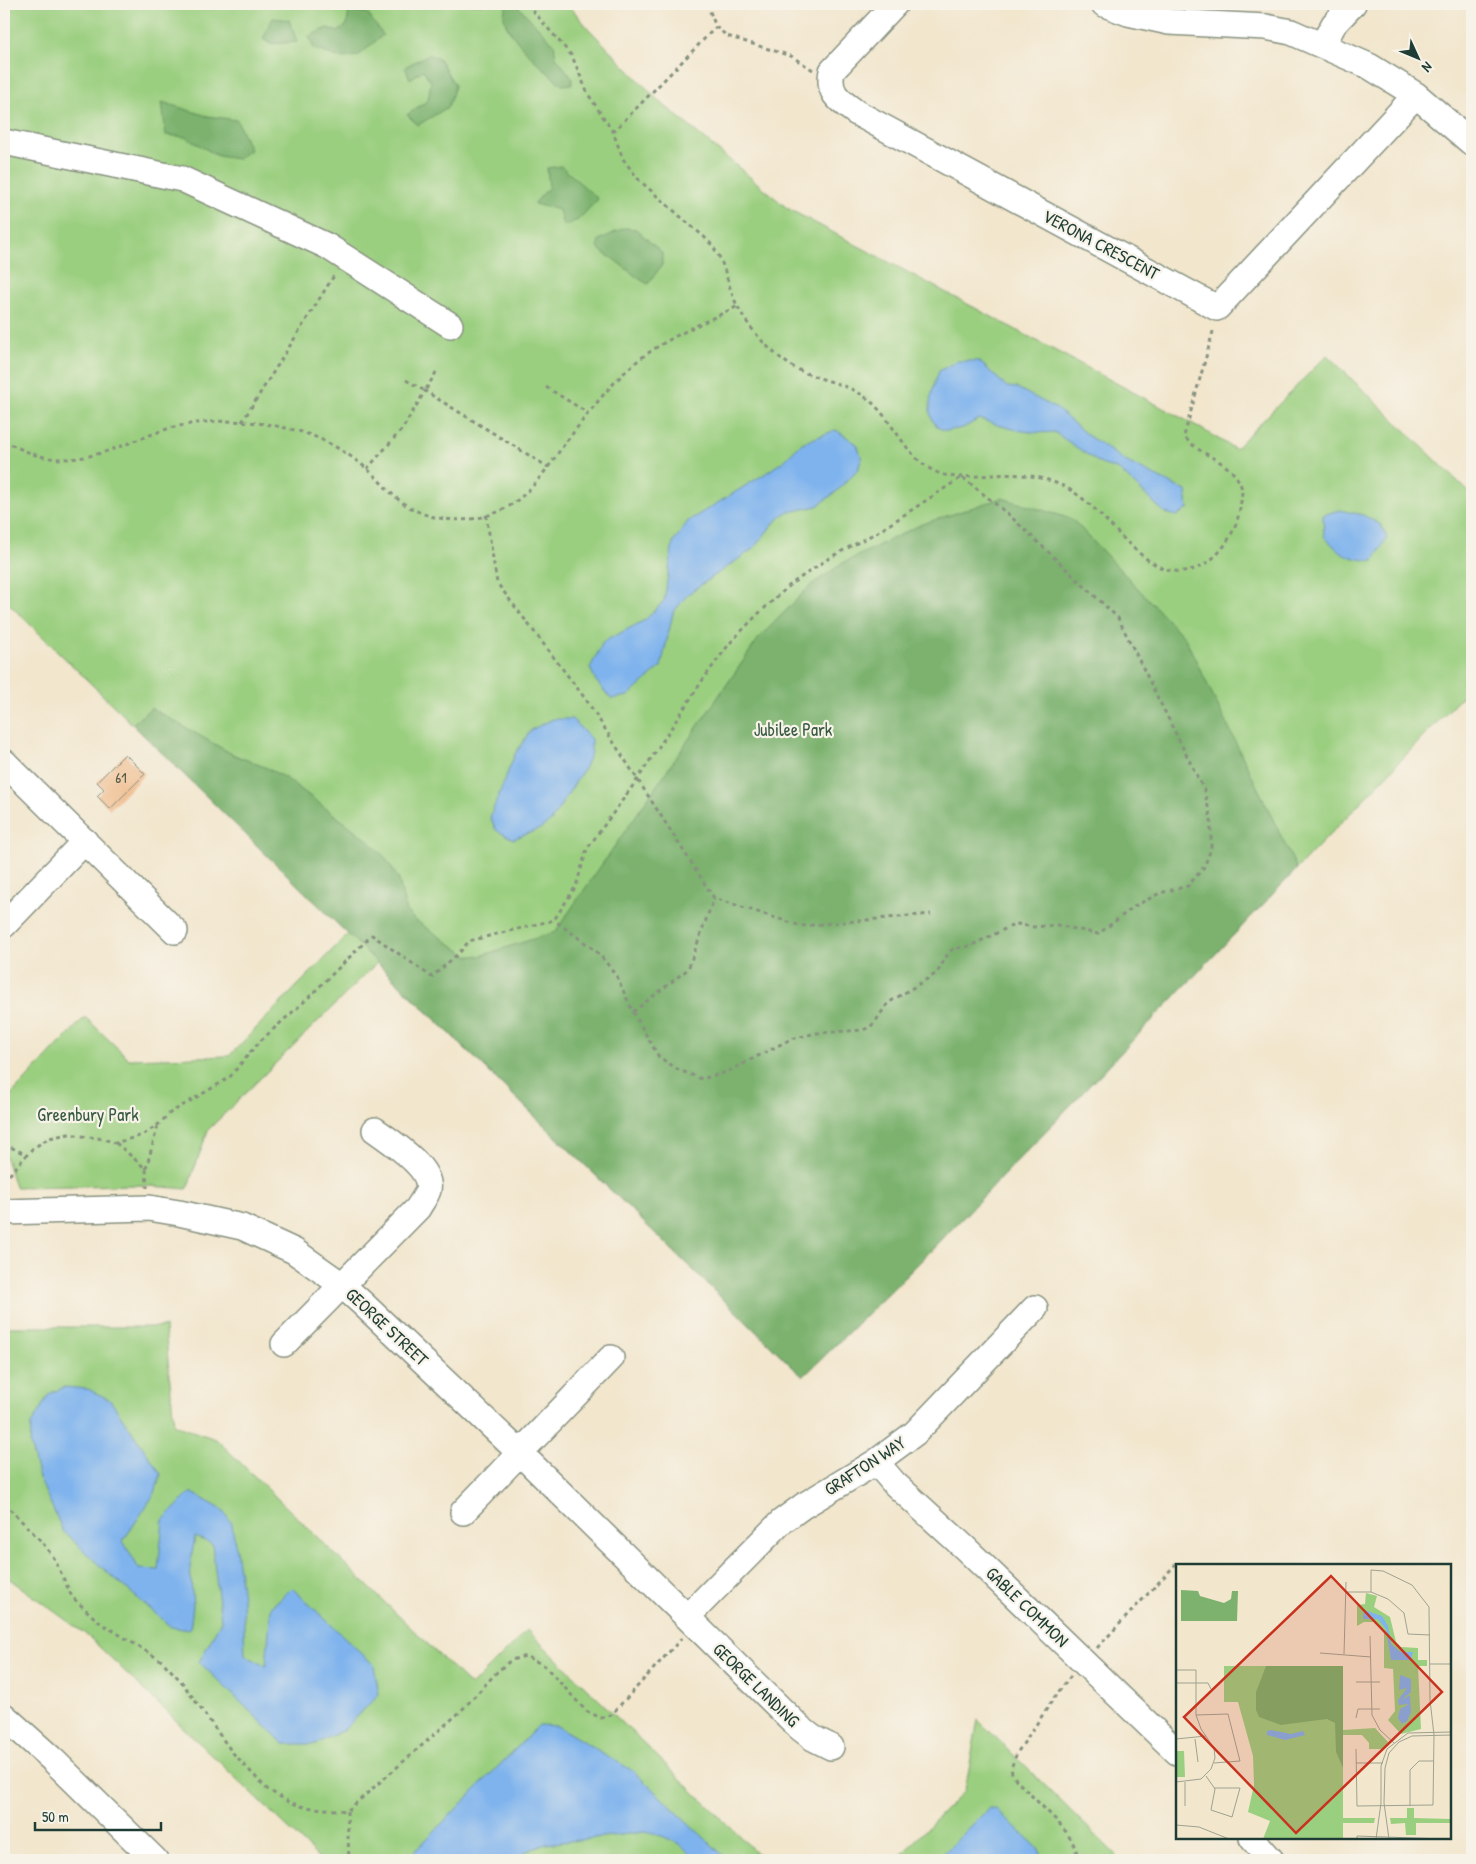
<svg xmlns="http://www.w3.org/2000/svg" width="1476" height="1864" font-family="'Patrick Hand',sans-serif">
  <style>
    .green { fill: #9bcf80; stroke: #5d865a }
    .forest { fill: #7cb26e; stroke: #4e7851 }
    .water { fill: #7fb3ed; stroke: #4f7890 }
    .building { fill: #eeb17b }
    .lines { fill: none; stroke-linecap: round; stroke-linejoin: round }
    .minor-casing { stroke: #889280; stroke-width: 28 }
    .path { stroke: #889280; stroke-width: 3; stroke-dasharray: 4 4; stroke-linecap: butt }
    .minor { stroke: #fff; stroke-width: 25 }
    .labels { text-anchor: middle; stroke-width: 4.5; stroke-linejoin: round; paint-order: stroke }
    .number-label { font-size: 15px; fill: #535a46 }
    .street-label { font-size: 18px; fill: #1f3d34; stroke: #f7f3e8 }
    .park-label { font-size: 18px; fill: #385a43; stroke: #f7f3e8 }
    .inset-road { fill: none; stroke: #9ea290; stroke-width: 1 }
    .view { fill: #c8321e; fill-opacity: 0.15; stroke: #c8321e; stroke-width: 2.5 }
    .inset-edge { fill: none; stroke: #1f3d34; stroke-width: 2.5 }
  </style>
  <rect width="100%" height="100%" fill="#f7f3e8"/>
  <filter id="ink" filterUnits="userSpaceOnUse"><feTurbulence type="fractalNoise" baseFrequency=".02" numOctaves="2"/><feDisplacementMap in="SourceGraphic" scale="10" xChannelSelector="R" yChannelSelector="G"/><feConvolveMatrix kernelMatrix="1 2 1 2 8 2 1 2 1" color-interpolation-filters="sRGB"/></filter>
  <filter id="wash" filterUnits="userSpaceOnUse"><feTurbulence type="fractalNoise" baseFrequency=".0096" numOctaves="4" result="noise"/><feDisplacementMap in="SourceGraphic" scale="20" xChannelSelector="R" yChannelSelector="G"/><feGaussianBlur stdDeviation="1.12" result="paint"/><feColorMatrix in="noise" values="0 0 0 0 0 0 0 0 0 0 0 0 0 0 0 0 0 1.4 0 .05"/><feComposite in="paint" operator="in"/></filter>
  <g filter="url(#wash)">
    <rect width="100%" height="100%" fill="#f2e6cd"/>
    <path class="green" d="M4,4H568L588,28L658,100L787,208L1195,425L1235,449L1327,355L1472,495V686L926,1256L803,1377L377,963L208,1130L187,1189L138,1185L15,1187L4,1152V1102L85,1017L129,1059L229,1056L348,934L4,599Z
      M4,1327H165L174,1425L216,1439L471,1686L527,1630L763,1859L768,1860H321L88,1636L4,1575Z
      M978,1720L1118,1857L1115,1860H896L965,1790Z"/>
    <path class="forest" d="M508,4H516L554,44L556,57L572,78V84L562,85C548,73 503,34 504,15C504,11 506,7 508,4Z
      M349,10L367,13L383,35L358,56L341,58L314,49L309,36L328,28L338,32L347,25Z
      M273,18L289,20L297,42L270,44L263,39Z
      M429,54L440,60L455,86L448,107L418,125L407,115L428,100L431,82L423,70L410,79L405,67Z
      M162,102L207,116L237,120L250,150L237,159L218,156L185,137L166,135Z
      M561,166L598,199L578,220L563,226L559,210L534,204L549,187L547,168Z
      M624,228L636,229L662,253V265L648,284C635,277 628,270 616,261C609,255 602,255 598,246L599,240Z
      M1002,498L1072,519L1185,638L1297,869L926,1256L803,1377L132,724L151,708L232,754L267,768L287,779L368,840L385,857L399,880L406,911L415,920L468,956H480L555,932L759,638L811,585L843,563L922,524Z"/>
    <path class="water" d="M957,361H979L1007,387L1017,388L1057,409L1087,435L1127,462L1186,491L1188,509L1177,516L1165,513L1119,470L1101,464L1054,432C1027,435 1004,427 979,419L963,428L946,431C943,430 938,428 936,425C923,412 934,385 939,371Z
      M836,430L857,444L862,459L858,469L836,492L817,506L785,513L773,524L753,549L688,594L673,613L661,667L628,696L611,699L596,681L590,668L603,642L645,620L664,601L673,543L688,521L763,475L785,460L802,443Z
      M1339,510L1363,515L1381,525L1387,538L1373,561C1347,558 1341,555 1324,536L1323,515Z
      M553,719H572L591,739V753L585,767L551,821L540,829L513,839L496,830L490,817L515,754L531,730Z
      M64,1387L88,1389L110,1400L161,1474L155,1493L123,1541L139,1569L158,1570L163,1520L191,1492L221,1509L232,1523L243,1597L245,1655L266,1666L271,1607L292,1588L374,1665L379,1694L345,1729L316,1744H284L199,1662L221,1621L212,1544L195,1537L190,1566L193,1606L190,1630L171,1627L98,1564L63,1531L39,1478L30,1444L31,1425L49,1394Z
      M539,1725L557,1726L633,1771L728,1860H696L680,1844L662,1836L644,1832L546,1844L527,1851L518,1860H406Z
      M989,1808L996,1809L1039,1849L1042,1860H937Z"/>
    <g id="blocks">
      <path class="building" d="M125,754L145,774L110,809L97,796L104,789L97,782Z"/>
    </g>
  </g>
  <g filter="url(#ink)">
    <use href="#blocks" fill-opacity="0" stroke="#889280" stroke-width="1"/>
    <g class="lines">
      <defs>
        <path id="minor" d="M895,4L832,71C827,94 840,101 857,113L1217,308L1416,95
          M1104,4L1128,13L1169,22L1266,27L1291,32L1369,66L1416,95L1472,143
          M1323,44L1334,24L1353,4
          M4,142L182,179L327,246L450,325
          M4,762L175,931
          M4,925L85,841
          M4,1212L149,1208L179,1213L242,1227L294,1251L342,1285L363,1304L520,1453L800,1728L813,1738L831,1747
          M284,1344L418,1208C421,1202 426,1197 428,1190C433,1168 390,1141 375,1130
          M876,1462L894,1483L965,1548L1177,1752
          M463,1512L611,1358
          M687,1617L781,1522L803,1506L876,1462L915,1433L1035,1308
          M4,1716L54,1761L155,1860
          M1252,1838L1271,1860"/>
      </defs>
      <use href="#minor" class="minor-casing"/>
      <path class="path" d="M527,4L572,56L588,94L613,132L623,159L639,180C656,195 673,210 690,225C698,232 707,238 713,247C725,262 727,284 735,301C746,325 766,348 787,363C812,381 845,380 869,400C897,423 909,469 949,476C959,478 971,476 981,476C1011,473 1037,473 1065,487C1101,506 1124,548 1158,566C1199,586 1234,546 1240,508C1241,501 1243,493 1241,486C1232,460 1198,456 1184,436L1214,328
        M707,4L716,27L727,36L791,56L813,70
        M613,132L716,27
        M406,380L425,391L438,369
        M546,387L588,413
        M242,422L335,274
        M4,441C16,447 30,454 44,457C88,466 126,442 167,429C206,418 251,419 290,429C318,435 344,450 366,468C379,479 389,493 403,503C431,523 471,525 502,510C530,496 548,467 566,442C584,419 602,394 624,373C655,342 699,325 738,306
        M367,469L403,428L425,391L548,467
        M486,515L497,583L587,701L714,898L801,926L931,914
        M633,1012L688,969L714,898
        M116,1143L146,1169L147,1188
        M4,1144L27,1155
        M146,1169L158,1125
        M4,1181L32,1149L49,1138L68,1134L104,1139L115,1143L143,1135L159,1124L170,1113L229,1078L258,1043L306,1000L372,935L432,977L460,952L469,941L554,920L576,886L587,849L637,780L704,678L730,643L757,615L791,584L829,558L881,530L962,477L1007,513L1118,618L1204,790L1211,819V849L1204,867L1188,886L1160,893L1135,906L1098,934L1057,925L1033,927L1018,924L1009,927L970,946L953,949L949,952L937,973L888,1003L875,1022L870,1027L863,1030L817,1033L791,1039L727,1072L702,1079L679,1070L659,1057L633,1012L617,977L605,961L595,950L554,920
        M4,1503L41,1541L54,1558L72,1597L99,1622L162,1661L181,1681L232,1752L267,1789L289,1802L304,1807L347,1811L460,1712L497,1672L511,1660L526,1656L545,1666L586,1711L601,1718L611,1715L682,1638
        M1097,1648L1177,1563
        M1071,1676L1056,1695L1017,1753L1011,1768L1012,1773L1017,1781L1056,1820L1067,1833L1075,1847L1079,1860
        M347,1811L349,1860"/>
      <use href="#minor" class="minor"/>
    </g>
  </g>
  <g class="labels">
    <g class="number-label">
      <text x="121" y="783">61</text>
    </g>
    <g class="street-label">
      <text transform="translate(1101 245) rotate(28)" y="6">VERONA CRESCENT</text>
      <text transform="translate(387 1327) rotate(43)" y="6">GEORGE STREET</text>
      <text transform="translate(865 1466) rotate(-33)" y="6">GRAFTON WAY</text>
      <text transform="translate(1027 1607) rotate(44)" y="6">GABLE COMMON</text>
      <text transform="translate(756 1685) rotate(44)" y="6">GEORGE LANDING</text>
    </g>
    <g class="park-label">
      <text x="793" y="736">Jubilee Park</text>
      <text x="88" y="1121">Greenbury Park</text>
    </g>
  </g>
  <g transform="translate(1176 1564)">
    <rect width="275" height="275" fill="#f2e6cd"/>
    <path d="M190,29L201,32L198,43L214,53L220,78L225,83L242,84V96H251V102H242L245,165L225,170L212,156L219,147L217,105L208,104V68L199,58H188L181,62V41L189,40ZM48,102H167V166L199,164L212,178L208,185H193V179L186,171H167V254H199L198,259H167V275H87L94,257L72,248L78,221L77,192L62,138H48ZM0,187H8L9,213H0ZM231,244H238V254L275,255V259H240V271H230L229,259L215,260L214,254H231Z" fill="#9bcf80"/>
    <path d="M5,26L22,27L24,32L48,39L55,35L56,27H62L61,57H5ZM90,102H167V204L160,188L159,159L151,155L105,161L83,153L80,146V128Z" fill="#7cb26e"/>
    <path d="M188,46L206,52L212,62L215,80L225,88H237L235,96H215L210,65L202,55H187ZM224,111L235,115V128L225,136L234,131L235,148L231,157L226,160L222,154L224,145L233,140L223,141L222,136L231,124L223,126ZM95,166L115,170L127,167L129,171L109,176L91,171V167Z" fill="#7fb3ed"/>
    <path class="inset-road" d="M170,28H195L212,35L228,49L232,70L254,71M194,72L196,151L204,166L218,179M144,89L195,93M168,90L170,18M254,100H275M0,106H20V151L25,165L38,184L39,194L35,205L25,215L0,218M180,118H204M0,119H32L35,125M20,151L52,150L64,197L38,199M180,154L182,145H204M0,175L30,172M19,175L22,198M180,185L181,242L257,241L258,171L254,136L253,43L236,21L207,7L195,6V28M180,199H207M30,212L39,225L35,246L56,253L64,224H38M9,242V218M234,242V206L243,197H258M0,261L23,263L53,275M181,275V272L267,275M200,275L205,239V202L211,185L232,169L275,168M213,275L208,239L209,204L213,189L223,178L236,172L275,171"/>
    <path class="view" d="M155,12L266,128L120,269L8,153Z"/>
    <rect width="275" height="275" class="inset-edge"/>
  </g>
  <rect width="1476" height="1864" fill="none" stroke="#f7f3e8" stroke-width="20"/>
  <g transform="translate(1418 58) rotate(134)" stroke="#f7f3e8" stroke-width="4" paint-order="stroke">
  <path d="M0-4L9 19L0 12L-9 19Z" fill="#1f3d34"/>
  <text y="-8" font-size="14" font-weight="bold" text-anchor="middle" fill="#1f3d34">N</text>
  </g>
  <path d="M35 1822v8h126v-8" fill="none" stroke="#1f3d34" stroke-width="2.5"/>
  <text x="42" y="1822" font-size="15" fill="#1f3d34" stroke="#f7f3e8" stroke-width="4" paint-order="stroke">50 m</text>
</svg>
